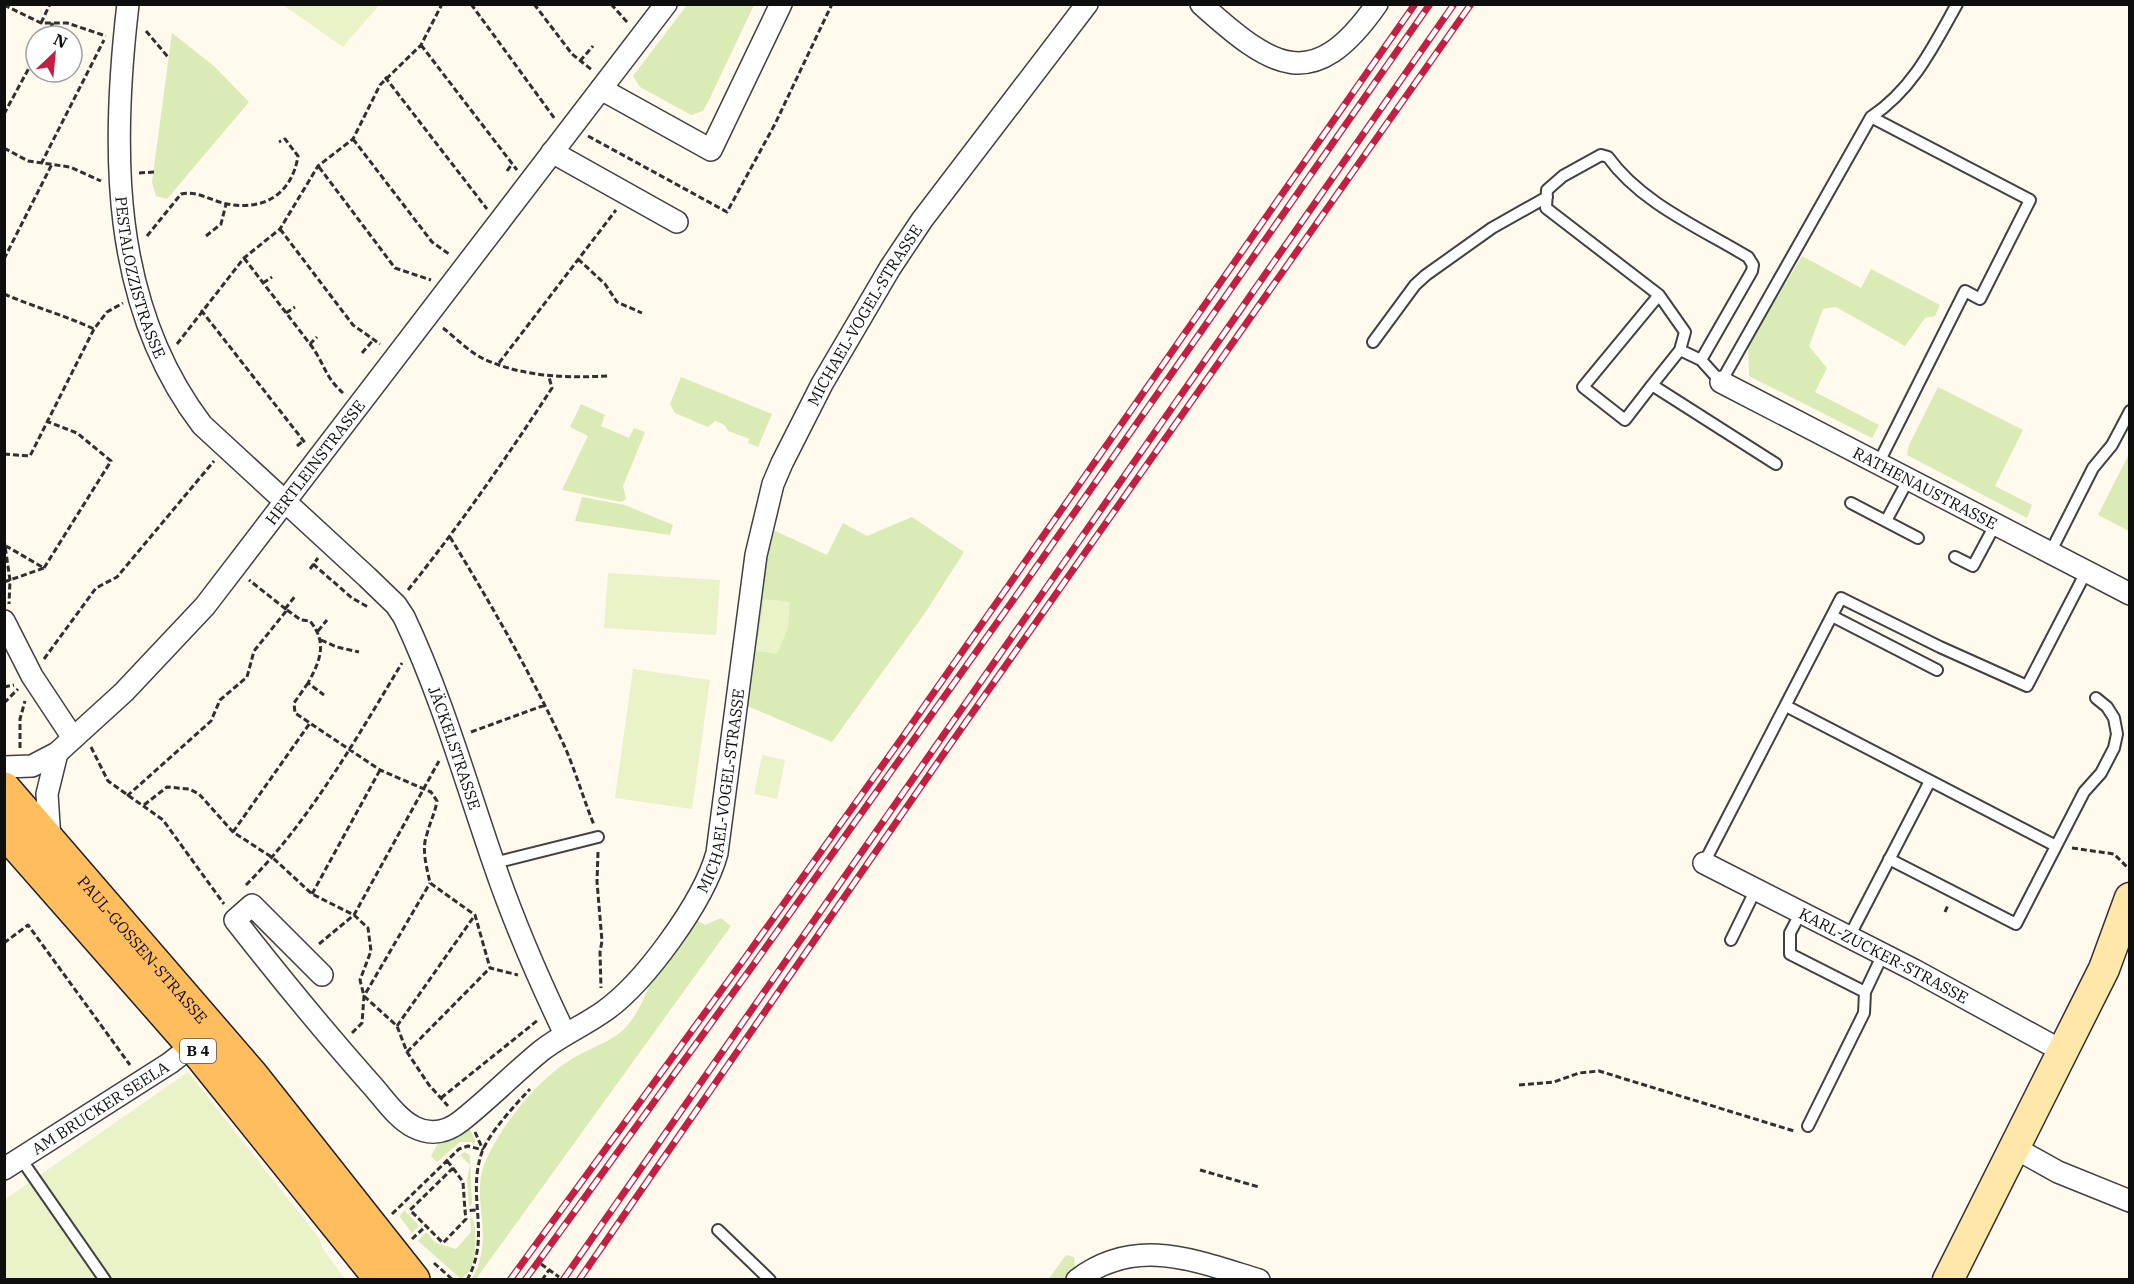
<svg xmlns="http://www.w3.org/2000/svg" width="2134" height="1284" font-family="'IBM Plex Serif',serif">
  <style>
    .green { fill: #daebb6 }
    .pitch { fill: #eaf2c8 }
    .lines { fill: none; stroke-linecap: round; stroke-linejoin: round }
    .lane-casing { stroke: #414141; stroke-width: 14 }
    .street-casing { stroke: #414141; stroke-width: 24 }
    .secondary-casing { stroke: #303030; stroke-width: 33 }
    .primary-casing { stroke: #1f1f1f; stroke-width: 36 }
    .path { stroke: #303030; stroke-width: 3; stroke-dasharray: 6 3; stroke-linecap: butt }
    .lane { stroke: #fff; stroke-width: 10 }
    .street { stroke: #fff; stroke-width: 21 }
    .secondary { stroke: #ffe7a9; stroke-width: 30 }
    .primary { stroke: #ffbd5e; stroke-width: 33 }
    .rail-casing { stroke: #c41f42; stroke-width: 7 }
    .rail { stroke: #fff; stroke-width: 4.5; stroke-dasharray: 14; stroke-linecap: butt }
    .labels { text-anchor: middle; stroke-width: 6; stroke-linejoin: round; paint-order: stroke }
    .shield { fill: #fff; stroke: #565656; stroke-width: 1.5 }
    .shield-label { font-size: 15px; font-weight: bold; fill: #0e0e0e }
    .street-label { font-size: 16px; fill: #0e0e0e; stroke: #fff }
  </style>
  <rect width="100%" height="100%" fill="#fff9ee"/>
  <path class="green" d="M687,5H754L708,102L703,111L691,115L640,87L633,76Z
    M172,33L214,66L249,102L167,199L156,196L152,182Z
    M1802,256L1861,288L1871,269L1940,305L1935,316L1925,318L1905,346L1836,307L1823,309L1809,346L1827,368L1815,392L1879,425L1872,438L1749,376L1748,346Z
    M681,377L772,414L758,447L748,443L750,439L728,431C725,424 722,423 715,421L708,427L675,413L670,404Z
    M1938,387L2023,430L1995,486L2032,505L2027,518L1907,455L1909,445Z
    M581,404L605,415L601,426L629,438L634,428L645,432L623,486L626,499L621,502L562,490L588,436L570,427Z
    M2129,454V531L2098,515Z
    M582,497L625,505L673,525L670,535L575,521Z
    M912,517L964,552L925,613L832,742L745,705L769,528L827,555L843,523L867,536Z
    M721,918L731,926L476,1279L471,1280C498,1235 468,1200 486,1160C501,1126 536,1082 567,1062C585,1049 610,1044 626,1027C642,1010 647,987 658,967C668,950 682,935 694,919L705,925Z
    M468,1125L476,1142H460L437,1162L431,1156L440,1140Z
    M464,1152L470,1155L472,1204L469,1207L467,1179L470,1165L461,1156L455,1160Z
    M446,1169L405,1211L419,1226L412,1233L400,1217L401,1214Z
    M470,1216L474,1221C476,1238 478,1270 461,1279L418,1241L426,1232L436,1243L456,1249L471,1232Z
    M1066,1255L1074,1257L1075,1267L1064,1279L1048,1280Z"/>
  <path class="pitch" d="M283,5H379L343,47Z
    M608,573L720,580L716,635L604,628Z
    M764,599L790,602L788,628L777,654L756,651Z
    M633,669L710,680L692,809L615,798Z
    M762,755L785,760L777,799L754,794Z
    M188,1072L319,1238L323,1249L345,1279H5L4,1200Z"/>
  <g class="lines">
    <defs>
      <path id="lane" d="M1871,117L2030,200L1980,299L1965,291L1878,464
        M1373,342L1415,285L1426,275L1492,228L1547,197
        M1680,350L1701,360L1721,382L1871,117C1913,89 1933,47 1957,4
        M1701,360L1752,271L1753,265L1748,257C1700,228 1641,203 1608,157L1601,155L1563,176L1547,190L1546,208L1659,295L1685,332L1680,350L1652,385L1776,464
        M1652,385L1625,420L1583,387L1659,295
        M1851,503L1918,538
        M1886,521L1908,480
        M2050,553L2093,468L2112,445L2130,411
        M1955,557L1973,566L1995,525
        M1832,616L1937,670
        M1786,706L2056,846
        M1889,859L2016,924L2084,792L2101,773L2114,748L2117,734L2114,718L2107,707L2096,698
        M494,863L598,837
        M1704,863L1841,598L1940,647L2027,686L2086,572
        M1801,912L1790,933V954L1865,992
        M1849,937L1930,781
        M1731,940L1756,889
        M1808,1126L1864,1013L1865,992L1883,954
        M21,1159L105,1280
        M718,1230L770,1280"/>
      <g id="street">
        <path id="s1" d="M128,4C111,149 110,304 202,425L367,577L396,605L404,617C441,695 465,780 493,861C513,920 538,978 565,1034"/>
        <path d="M1201,4C1272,68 1313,96 1377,4"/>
        <path d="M601,89L711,150L781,4"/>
        <path d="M552,152L677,222"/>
        <path id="s2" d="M1721,382L2130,594"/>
        <path d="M4,621L32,676L73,738"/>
        <path id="s3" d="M4,767L32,766L57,753L124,692L205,606L666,4"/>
        <path d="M50,840L47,794L57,753"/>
        <path id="s4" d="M1704,863L1914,970L2064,1052"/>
        <path id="s5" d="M322,975L252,905L235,920C278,975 323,1030 369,1082C383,1097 396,1118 414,1127C431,1136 447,1132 461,1121C489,1099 513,1074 541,1051C560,1036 583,1026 603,1012C644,984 704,901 717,853L756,555L773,484L782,463L822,384L890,268L922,220L1087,4"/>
        <path d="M2015,1148L2058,1172L2130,1201"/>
        <path id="s6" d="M4,1169L170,1063L193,1045"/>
        <path d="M1077,1280C1136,1235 1196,1261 1259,1280"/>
      </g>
      <path id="secondary" d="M1948,1280L2104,969L2130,898"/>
      <g id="primary">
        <path id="s7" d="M4,789L251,1075L413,1280"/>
        <path d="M4,830L193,1045L382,1280"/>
      </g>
    </defs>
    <use href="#lane" class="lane-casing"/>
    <use href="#street" class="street-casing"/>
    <use href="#secondary" class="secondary-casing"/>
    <use href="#primary" class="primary-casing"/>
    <path class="path" d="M471,4L555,119
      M534,4L572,54L592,70
      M611,4L628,23
      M4,5L41,23H67L106,36
      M41,23L50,4
      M146,31L168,57
      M46,36L53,23
      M421,45L517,170
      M580,61L593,46
      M385,77L487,209
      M4,114L36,55
      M588,136L727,212L775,124L832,4
      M353,139L432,242L449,254
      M4,148L28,161L70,167L101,181
      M41,164L104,40
      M319,167L395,268L431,280
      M507,171L512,164
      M139,173L154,172
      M280,229L353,325L380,344
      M147,236L181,194C197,190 211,201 227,204C264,211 292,194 298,156L285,139L279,142
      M206,236L221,224L226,204
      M244,258L310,344L317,337
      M4,259L52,164
      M578,259L605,284L617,302L642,313
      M263,283L272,277
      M4,294C34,307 64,315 94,329
      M201,310L306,444
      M286,313L295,307
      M443,328C456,338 469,352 484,359C523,377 566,378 608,376
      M177,344L244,258L280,229L318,166L353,139L380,85L421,45L442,4
      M310,344C325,364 324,376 343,393
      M362,353L374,339
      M499,363L616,210
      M297,446L303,441
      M4,454L30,456L94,329L107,312L123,303
      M450,537C491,604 530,672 563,743C575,769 583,798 594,825
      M4,539L10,580L9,604
      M313,564L352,598L368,607
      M44,568L111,461L77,433L46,421
      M310,569L318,558
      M4,582L44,568L6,546
      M408,590C460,525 507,457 552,388L549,377
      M285,609L296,595
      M287,610L301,620L310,621C328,643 320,661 308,683L324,695
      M318,631L327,620
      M321,640L337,647L359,652
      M44,659L96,588L117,577L214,461
      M308,683L294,703L295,713L380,770L431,792L437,801C435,813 430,822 427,834C421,849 427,868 430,883L475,915L490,968L518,975
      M4,687L14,685
      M4,703L18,689
      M471,732L545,705
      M91,747L108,781L163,820L224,904
      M20,748V719L25,701
      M127,796L211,721L220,700L247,677L254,651L287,610L249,580
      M144,805L167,787L189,789L199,794L233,832L273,858L312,894L354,915L368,928L371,951L360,980L364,996L397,1026L407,1052L429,1085L448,1106
      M233,832L310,723
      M2072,848L2114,854L2130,870
      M598,852L597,882L602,941L600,952L601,988
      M246,885C309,822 356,739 402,663
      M312,894L380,770
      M1945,912L1948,905
      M4,943L28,925L130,1065
      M319,944L354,915L439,761
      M397,1026L475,915
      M352,1033L362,1023L364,996L430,883
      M407,1052L490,968
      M1519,1085L1554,1082L1579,1073L1599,1071L1794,1131
      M441,1098L538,1020
      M475,1132L483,1150
      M447,1161L453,1168L410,1210L443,1243L466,1219L465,1211L477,1210
      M453,1168L463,1182L465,1211
      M1200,1170L1259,1187
      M392,1214L459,1149L468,1146L483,1150
      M412,1239L426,1226
      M434,1263L453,1280
      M541,1264L559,1277
      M467,1280C492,1236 466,1197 482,1152C489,1133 516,1104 530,1089
      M542,1280L549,1270"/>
    <use href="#lane" class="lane"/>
    <use href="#street" class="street"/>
    <use href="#secondary" class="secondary"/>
    <use href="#primary" class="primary"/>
    <defs>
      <path id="rail" d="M510,1280L745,958L902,738L1415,4
        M525,1280L754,964L1021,589L1430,4
        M563,1280L1454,4
        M579,1280L947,749L1471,4"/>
    </defs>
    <use href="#rail" class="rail-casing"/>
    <use href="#rail" class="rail"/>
  </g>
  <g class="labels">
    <rect class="shield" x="180" y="1039" width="36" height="24" rx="4.5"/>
    <g class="shield-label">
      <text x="198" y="1056">B 4</text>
    </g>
    <g class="street-label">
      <text dy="6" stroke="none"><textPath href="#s1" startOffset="276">PESTALOZZISTRASSE</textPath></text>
      <text dy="6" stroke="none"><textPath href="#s5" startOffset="1390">MICHAEL-VOGEL-STRASSE</textPath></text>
      <text dy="6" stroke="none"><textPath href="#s3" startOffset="446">HERTLEINSTRASSE</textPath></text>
      <text dy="6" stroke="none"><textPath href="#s2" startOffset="230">RATHENAUSTRASSE</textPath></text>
      <text dy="6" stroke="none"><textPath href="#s1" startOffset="858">JÄCKELSTRASSE</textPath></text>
      <text dy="6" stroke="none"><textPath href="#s5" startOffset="886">MICHAEL-VOGEL-STRASSE</textPath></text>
      <text dy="6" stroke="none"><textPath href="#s7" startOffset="212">PAUL-GOSSEN-STRASSE</textPath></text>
      <text dy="6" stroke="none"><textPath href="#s4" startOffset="202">KARL-ZUCKER-STRASSE</textPath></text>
      <text dy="6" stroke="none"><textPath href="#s6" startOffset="114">AM BRUCKER SEELA</textPath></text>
    </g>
  </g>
  <rect width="2134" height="1284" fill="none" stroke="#0e0e0e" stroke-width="12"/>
  <g transform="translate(54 54) rotate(26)"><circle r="28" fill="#ffffff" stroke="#9f9f9f" stroke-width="1.5"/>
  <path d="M0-4.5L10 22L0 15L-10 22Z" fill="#c41f42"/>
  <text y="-9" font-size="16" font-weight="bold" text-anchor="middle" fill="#0e0e0e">N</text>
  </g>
</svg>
